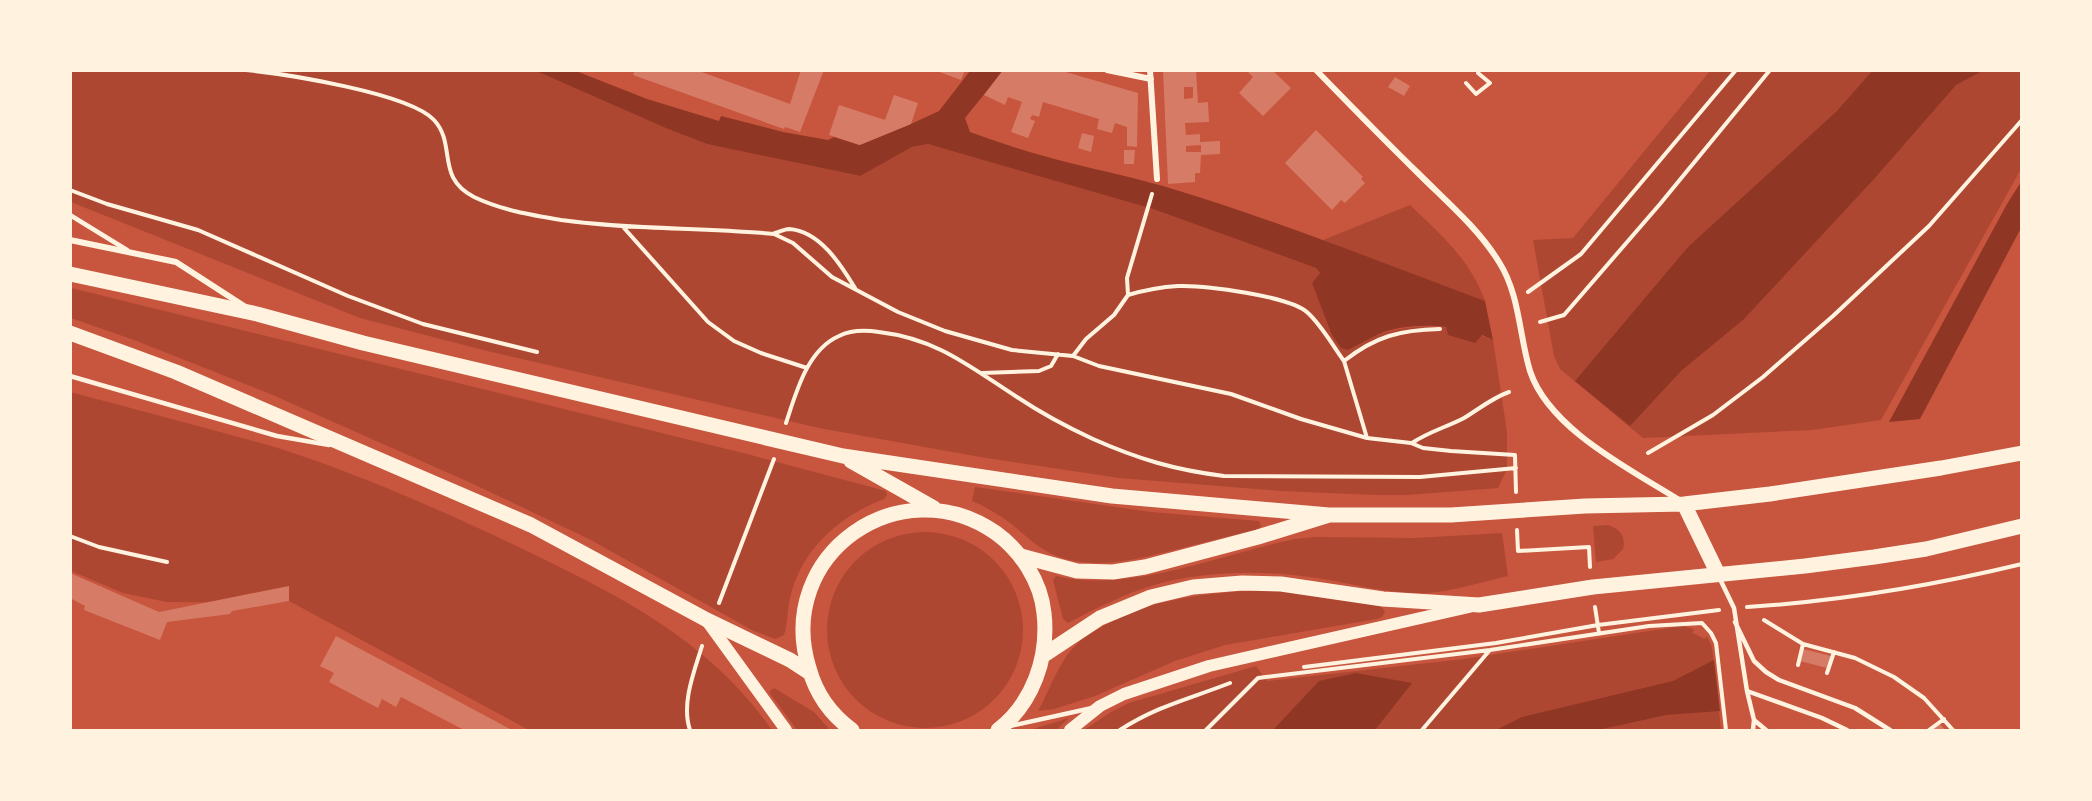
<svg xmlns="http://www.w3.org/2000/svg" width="2092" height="801" font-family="'Open Sans',sans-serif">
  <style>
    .green { fill: #ae4732 }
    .water { fill: #8f3625 }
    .building { fill: #d67c66; fill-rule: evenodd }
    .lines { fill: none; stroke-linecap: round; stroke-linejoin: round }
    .path { stroke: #fff3e0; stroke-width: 4 }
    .service { stroke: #fff3e0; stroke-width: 4.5 }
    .minor { stroke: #fff3e0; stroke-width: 6 }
    .secondary { stroke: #fff3e0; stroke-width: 12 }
    .primary { stroke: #fff3e0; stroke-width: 15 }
  </style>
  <rect width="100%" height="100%" fill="#c8553d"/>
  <path class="green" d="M70,71H536L668,129L707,144L859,176L912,147L928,144L944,148L1153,209L1316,268L1320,273L1312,283L1348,350C1360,345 1371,337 1382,333C1419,322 1458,325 1493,340L1507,432V469L1498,488L1407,495H1376L1281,491L1119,478L986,458L819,428L487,351L360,318L71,202Z
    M1710,71H2021V169L1881,420L1812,430L1643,438L1560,369L1554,356L1533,240L1573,238Z
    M1410,205C1442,236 1469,258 1485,301L1323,240Z
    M71,288L743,453L886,491L887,495L884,499C839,516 801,550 790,598C787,610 788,624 784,635L775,639L752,630L589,539L471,483L268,393L134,340L71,318Z
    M70,392C122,406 173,419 224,433C247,440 271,445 293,453C374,480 454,516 531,553C626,599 710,642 772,730H529L289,601L270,603L167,602L123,593L71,571Z
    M975,487L1151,512L1259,521L1261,526L1258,529C1231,536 1204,542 1178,549C1137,559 1093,572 1052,554C1037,547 1027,537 1015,527C1002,516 988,508 972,501Z
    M1608,525C1620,529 1626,536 1623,549L1613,559L1596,562L1593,526Z
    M827 630a98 98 0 1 1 196 0a98 98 0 1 1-196 0Z
    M1502,533L1508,576C1481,582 1455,591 1427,593C1384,595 1343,580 1301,576C1256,570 1195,572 1151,586C1122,595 1095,609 1068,623L1063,619L1053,580L1056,576C1129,594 1222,554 1295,539L1316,537L1415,538Z
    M1262,590L1294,592L1381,606L1385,612L1382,617L1377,619L1225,645L1175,661L1095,696L1054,709L1038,711C1050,690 1058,663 1075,646C1083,637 1095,631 1105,625C1154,598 1207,593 1262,590Z
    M1682,626L1694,629L1692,633L1705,639L1707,636L1712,647L1721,730H1084L1111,712L1129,703L1256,666L1267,681L1464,659Z
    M774,688L814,712L830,730H797L769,692Z
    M1069,718L1056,730H1030Z"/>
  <path class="water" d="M1873,70L1982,71L1956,85L1874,179L1744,319L1681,371L1630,426L1575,381L1688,247L1837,111Z
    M536,71H576L647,99L719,121L721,116L783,132L828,140L834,137L859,145L911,124L939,111L970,71H1003L965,118L970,132C1003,144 1036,155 1070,163C1106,172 1141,179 1176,190C1281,222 1383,263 1485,301L1493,340L1482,335L1475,343L1448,335L1446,327C1427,324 1396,326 1379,334C1368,339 1359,345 1348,350L1341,348L1332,335L1312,283L1320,273L1316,268L1153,209L928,144L912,147L860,176L707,144L668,129Z
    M2021,182V228L1920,419L1889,422L2007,204Z
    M1714,660L1720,711L1666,715L1598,730H1496L1522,717L1673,681Z
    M1356,673L1412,683L1375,730H1273L1319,681Z"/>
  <path class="building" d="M635,70H696L790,104L801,70H824L800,132L785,127L784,129L633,75Z
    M934,70H965L961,80Z
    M1003,70H1059L1138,93L1137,147L1127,146V127L1115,123L1112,133L1097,129L1099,119L1043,102L1039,117L1032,115L1030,119L1035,121L1028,138L1011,132L1022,102L1008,97L1005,105L984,95Z
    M1163,70H1196L1198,103L1208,102L1209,122L1185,123L1186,135L1200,134V142L1220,141V154L1201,155L1200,173H1195V182L1168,184ZM1184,87H1193V98L1184,99ZM1201,145V152H1186V146Z
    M1246,70H1272L1291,88L1263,116L1239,93L1253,77Z
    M1395,77L1410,86L1404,96L1388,87Z
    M894,95L918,103L911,124L860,145L829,135L839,105L885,120Z
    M1316,130L1363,177L1361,179L1365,183L1345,203L1341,200L1332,210L1285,163Z
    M1082,133L1094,136L1091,152L1078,148Z
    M1124,150H1135L1134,164H1124Z
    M70,573L159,612L289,586V601L232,611L230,614L167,622L160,640L84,610L85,606L70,598Z
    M336,636L413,677L512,730H464L401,697L396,707L382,699L378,708L329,682L334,673L320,666Z
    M1803,649L1831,656L1827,668L1800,661Z
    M1939,723L1945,730H1930Z"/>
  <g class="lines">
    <path class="path" d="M246,70C285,74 409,93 434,120C457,145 435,177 474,197C501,210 531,215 561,220C632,230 703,227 774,234L793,243L832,277L898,312L945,331L1012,350L1073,356L1099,366L1231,394L1301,419L1367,438L1411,443L1423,448L1451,451L1515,455L1516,492
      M1466,83L1476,94L1490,83L1478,73
      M70,190L107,204L198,230L348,296L423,324L537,352
      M624,228L708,322L734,341L761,353L807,368
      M775,233C779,232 785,229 789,229C820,231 841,265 855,288
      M1528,292L1581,254L1736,70
      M1128,295L1127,278L1152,194
      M1540,322L1564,315L1660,204L1770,70
      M1073,356L1086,339L1114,315L1128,295C1145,290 1161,287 1178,286C1203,285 1291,296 1308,313C1322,326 1333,346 1344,361C1376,336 1400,330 1440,329
      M1344,361L1367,438
      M982,373L1039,371L1051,366L1058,354
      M786,423C796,393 807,350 839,336C851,330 866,330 879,332C938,339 970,367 1017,397C1041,413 1067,427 1093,439C1138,459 1175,470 1224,476L1420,477L1516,468
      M1412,443C1428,432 1447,427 1464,418C1479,409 1492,398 1509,392
      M1648,453L1713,415L1763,377L1833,316L1929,226L2022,120
      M1517,530L1518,551L1589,547L1590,567
      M70,536L99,547L167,562
      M719,603L774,459
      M1595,607L1599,633
      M1747,607C1840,601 1931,586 2022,564
      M1764,620L1803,644L1855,658L1894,677L1924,698L1953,730
      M1798,665L1803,644
      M1304,667L1496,643L1598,625L1719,610
      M1827,673L1834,652
      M690,730C681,704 694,672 702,646
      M1120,730C1157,706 1189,699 1230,683
      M1206,730L1258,678L1490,650L1649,626L1702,623L1711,633L1716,643L1726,730
      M1422,730L1489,651
      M1929,730L1944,719"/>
    <path class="service" d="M70,215L127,250
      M70,376L277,436L329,445
      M1719,577L1734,608L1747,691L1754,720L1753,730
      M1735,622L1754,661L1766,672L1779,680L1855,708L1890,730
      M1747,691L1822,718L1847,730
      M1754,720L1766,730
      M1010,726L1092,708"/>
    <path class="minor" d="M1107,70L1151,79
      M1150,70L1157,179
      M1316,70C1350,105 1384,140 1419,174C1447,202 1478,228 1499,262C1520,295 1519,335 1530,371C1549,429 1630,469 1679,500
      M70,240L176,262L244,306"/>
    <path class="secondary" d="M707,621L786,730
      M1070,730L1100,706L1124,694L1209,666L1469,607"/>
    <path class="primary" d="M70,274L257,314L363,343L843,456L1112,496L1329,515
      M70,333L176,372L531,525L707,620L790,660L810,673
      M851,461L934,508
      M1684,504L1718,574
      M1021,556L1077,571L1113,572L1145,567L1258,537L1329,515H1451L1585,506L1684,504L1770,494L1941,468L2022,453
      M1044,655L1100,618L1151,597L1193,587L1242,583L1281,584L1383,599L1479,605L1593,587L1805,566L1874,557L1926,549L2022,526
      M852,730C830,714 816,694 809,668C774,555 900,466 996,533C1021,551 1041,582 1044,613C1049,657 1033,703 998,730"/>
  </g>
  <rect width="2092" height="801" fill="none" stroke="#fff3e0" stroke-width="144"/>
</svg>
